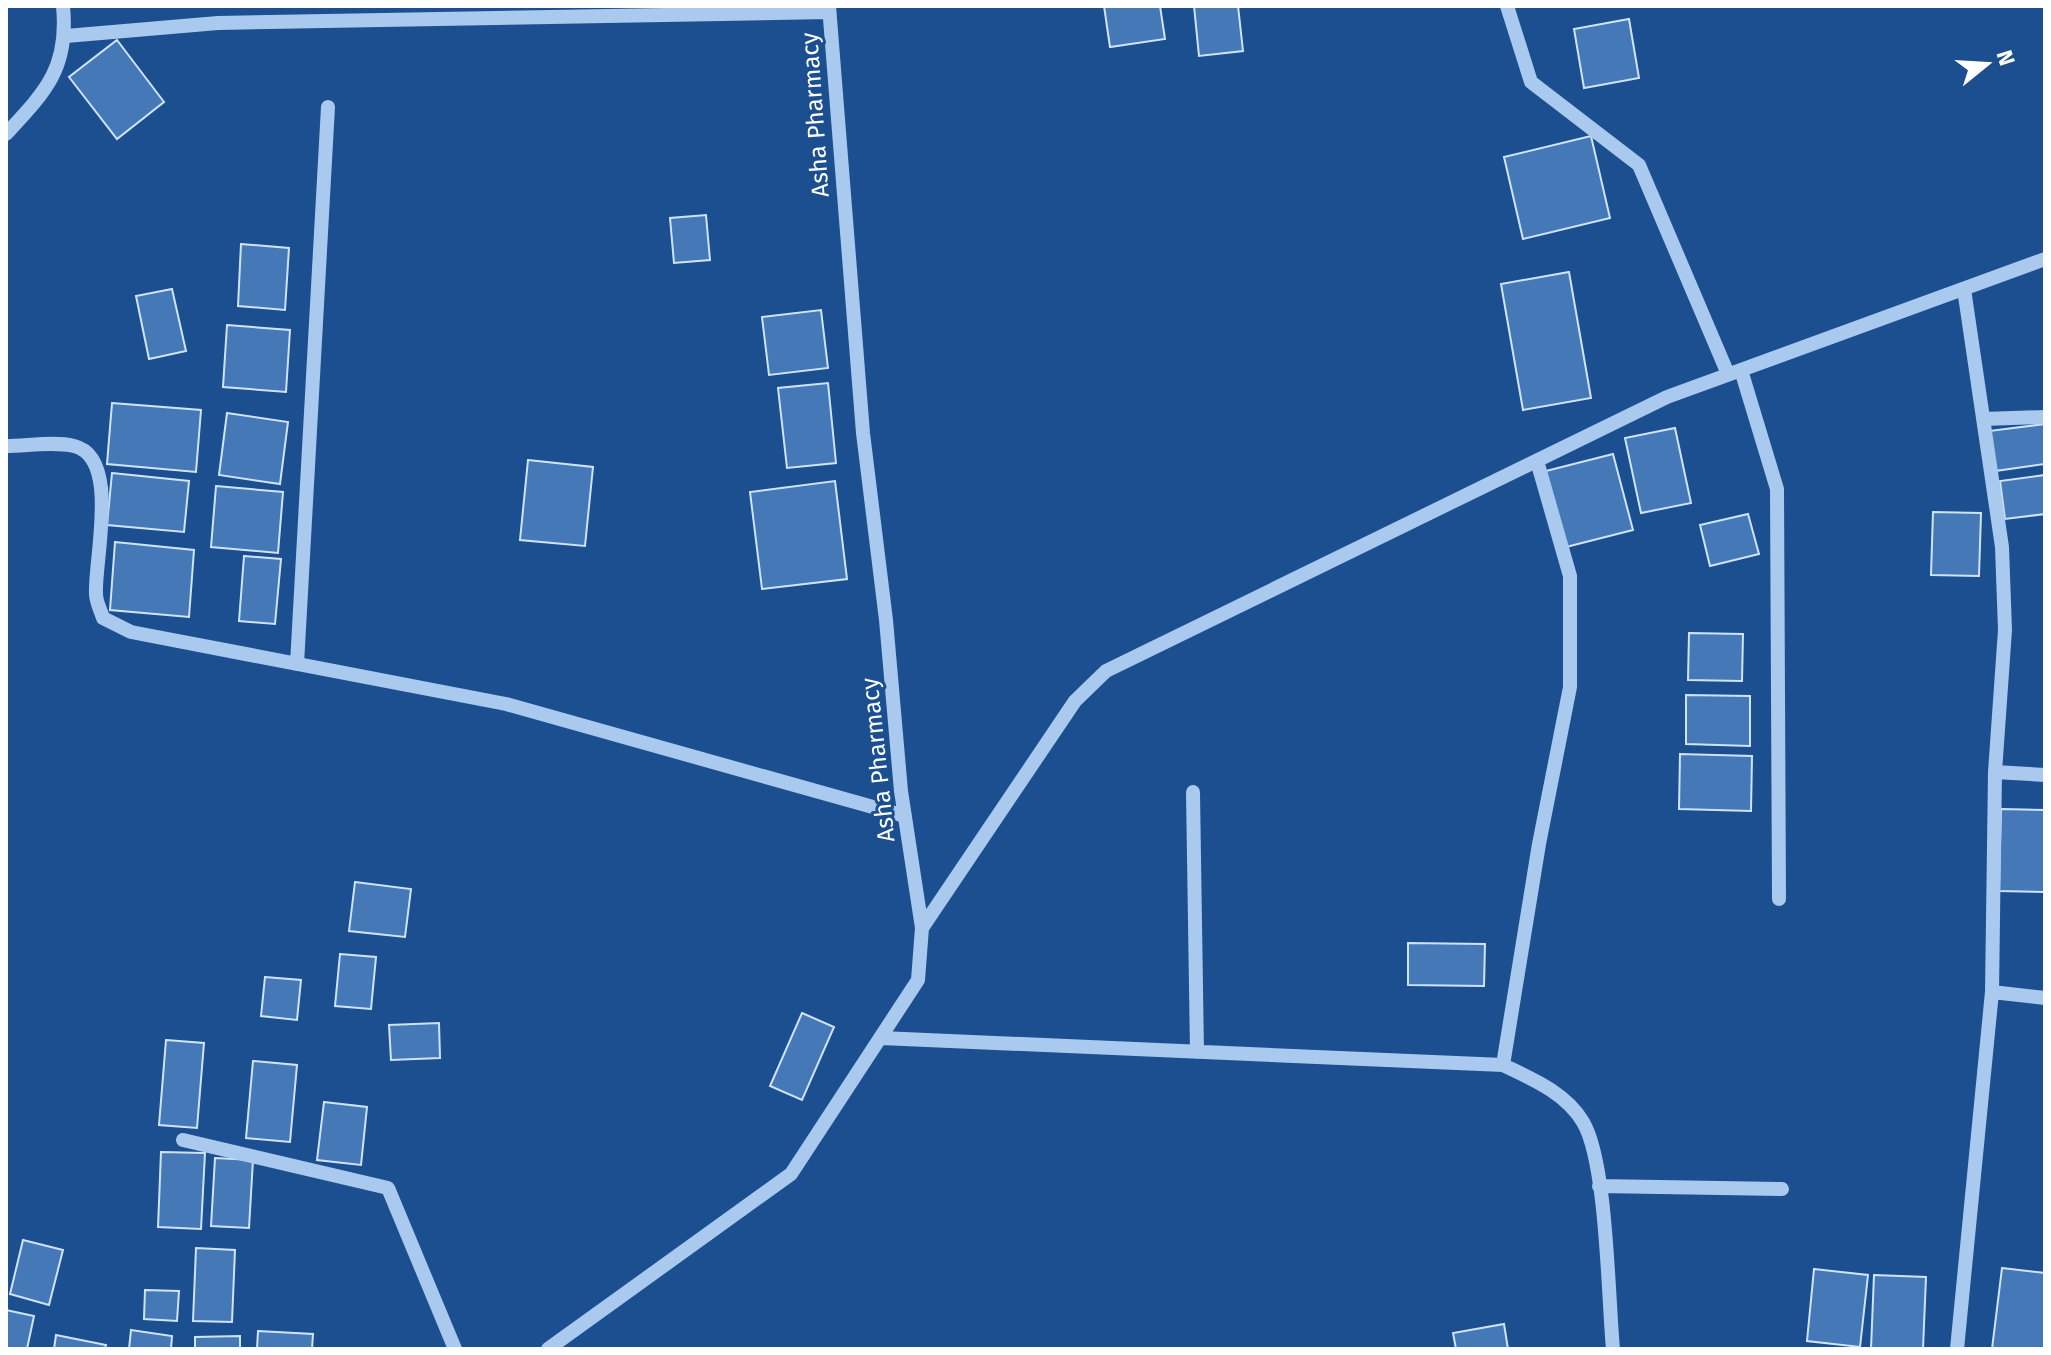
<svg xmlns="http://www.w3.org/2000/svg" width="2051" height="1355" font-family="'Fira Sans',sans-serif">
  <style>
    .building { fill: #4478b7; stroke: #cfe3fa; stroke-width: 2 }
    .lines { fill: none; stroke-linecap: round; stroke-linejoin: round }
    .minor { stroke: #a9c9ee; stroke-width: 14 }
    .labels { text-anchor: middle; stroke-width: 6; stroke-linejoin: round; paint-order: stroke }
    .street-label { font-size: 24px; fill: #fff; stroke: #1b4f8f }
  </style>
  <rect width="100%" height="100%" fill="#1b4f8f"/>
  <path class="building" d="M1104,6H1160L1165,39L1110,47Z
    M1194,6H1238L1243,51L1199,56Z
    M1629,19L1639,78L1584,88L1574,29Z
    M117,40L164,102L117,139L69,77Z
    M1591,136L1610,218L1523,239L1504,157Z
    M706,215L710,260L674,263L670,218Z
    M241,244L289,248L285,310L238,306Z
    M1569,272L1591,398L1523,410L1501,284Z
    M172,289L186,351L149,359L136,296Z
    M821,310L828,368L769,375L762,317Z
    M227,325L290,330L286,392L223,387Z
    M828,383L836,463L787,468L778,388Z
    M112,403L201,410L196,472L107,464Z
    M227,413L288,422L280,484L219,475Z
    M2045,424V464L1995,471L1989,431Z
    M1675,428L1691,503L1641,513L1625,438Z
    M1613,454L1633,530L1566,547L1546,471Z
    M528,460L593,467L585,546L520,540Z
    M112,473L189,481L184,532L107,525Z
    M2045,475V514L2005,519L2000,481Z
    M835,481L847,579L762,589L750,492Z
    M216,486L283,492L278,553L211,547Z
    M1933,512L1981,513L1979,576L1931,575Z
    M1748,514L1759,554L1710,566L1700,525Z
    M115,542L194,550L189,617L110,610Z
    M244,556L281,559L275,624L239,621Z
    M1689,633L1743,634L1742,681L1688,680Z
    M1686,695L1750,696V746L1686,744Z
    M1680,754L1752,756L1751,811L1679,809Z
    M2001,809L2045,810V892L1999,891Z
    M355,882L411,889L405,937L349,931Z
    M1408,943L1485,944L1484,986L1408,985Z
    M340,954L376,957L371,1009L335,1006Z
    M265,977L301,980L297,1020L261,1016Z
    M802,1013L834,1027L802,1100L770,1086Z
    M439,1023L440,1058L391,1060L389,1025Z
    M166,1040L204,1043L197,1128L159,1125Z
    M253,1061L297,1065L290,1142L246,1138Z
    M324,1102L367,1107L361,1165L317,1160Z
    M161,1152L205,1153L201,1229L158,1227Z
    M215,1158L253,1160L249,1228L211,1226Z
    M23,1240L63,1250L49,1305L10,1294Z
    M196,1248L235,1250L232,1322L193,1321Z
    M2002,1268L2045,1273V1349H1992Z
    M1814,1269L1868,1275L1860,1347L1807,1341Z
    M1874,1275L1926,1277L1923,1349H1871Z
    M145,1290L179,1291L177,1321L144,1319Z
    M6,1310L34,1316L27,1349H6Z
    M1504,1324L1508,1349H1456L1453,1333Z
    M131,1330L172,1336L171,1349H129Z
    M258,1331L313,1334L312,1349H257Z
    M56,1335L106,1345L105,1349H54Z
    M240,1336V1349H195V1337Z"/>
  <g class="lines">
    <path class="minor" d="M1507,6L1531,82L1639,165L1728,374
      M66,36L218,23L829,12
      M6,134C46,91 69,68 63,6
      M1741,370L1777,489L1779,899
      M1983,419L2045,417
      M6,446C27,446 54,441 74,446C121,457 94,561 96,594C96,602 101,611 103,618L131,632L506,704L905,816
      M297,664L328,107
      M1995,772L2045,775
      M1193,792L1197,1052
      M922,928L1075,701L1106,671L1667,397L2045,259
      M1992,992L2045,998
      M881,1038L1503,1065C1532,1079 1566,1093 1583,1122C1607,1162 1608,1297 1613,1349
      M1503,1065L1539,844L1570,687V576L1537,461
      M183,1140L388,1188L455,1349
      M1599,1186L1782,1189
      M548,1349L791,1174L918,980L922,928L901,791L886,620L863,433L829,6
      M1957,1349L1992,992L1995,772L2005,630L2002,547L1964,289"/>
  </g>
  <g class="labels">
    <g class="street-label">
      <text transform="translate(815 115) rotate(-94)" y="8">Asha Pharmacy</text>
      <text transform="translate(878 760) rotate(-96)" y="8">Asha Pharmacy</text>
    </g>
  </g>
  <rect width="2051" height="1355" fill="none" stroke="#ffffff" stroke-width="16"/>
  <g transform="translate(1987 64) rotate(72)" stroke="#1b4f8f" stroke-width="6" paint-order="stroke">
  <path d="M0-6L14 30L0 20L-14 30Z" fill="#ffffff"/>
  <text y="-12" font-size="22" font-weight="bold" text-anchor="middle" fill="#ffffff">N</text>
  </g>
</svg>
